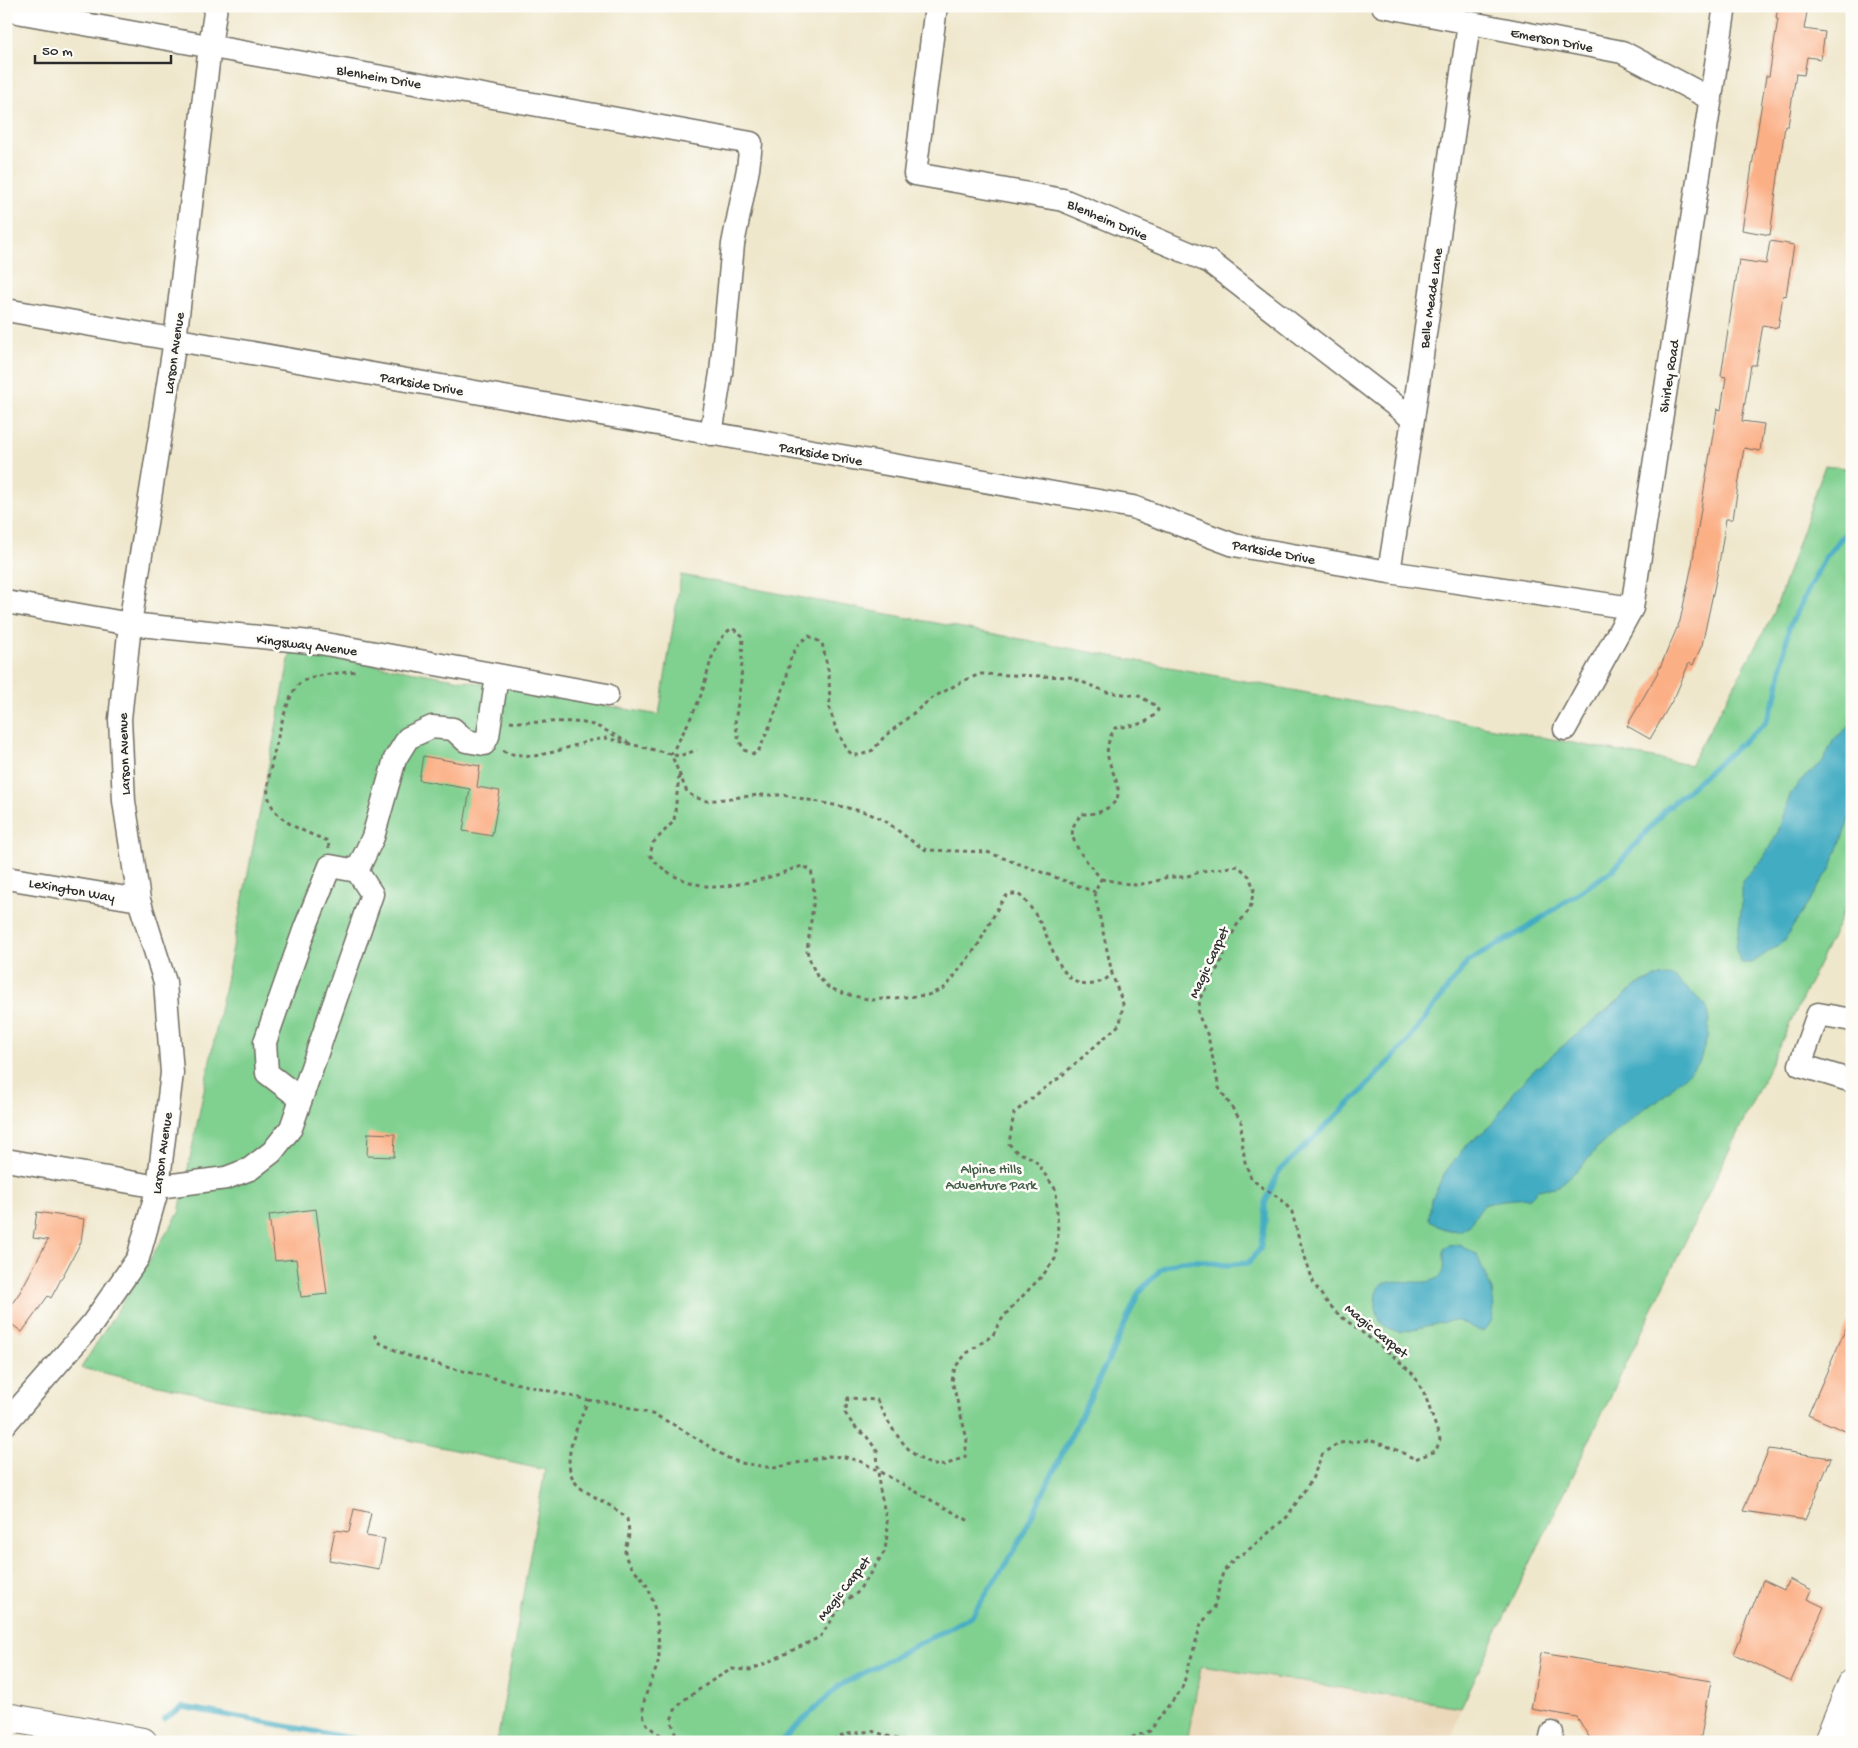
<svg xmlns="http://www.w3.org/2000/svg" width="1858" height="1748" font-family="'Gochi Hand',sans-serif">
  <style>
    .built { fill: #ebd8ba }
    .green { fill: #80d090; stroke: #567e5e }
    .water { fill: #43acc2; stroke: #376c76 }
    .lines { fill: none; stroke-linecap: round; stroke-linejoin: round }
    .stream { stroke: #43acc2; stroke-width: 5.5 }
    .building { fill: #fbaf85 }
    .minor-casing { stroke: #706d63; stroke-width: 25 }
    .major-casing { stroke: #706d63; stroke-width: 30 }
    .path { stroke: #706d63; stroke-width: 3; stroke-dasharray: 4 4; stroke-linecap: butt }
    .minor { stroke: #fff; stroke-width: 22 }
    .major { stroke: #fff; stroke-width: 28 }
    .labels { text-anchor: middle; stroke-width: 5; stroke-linejoin: round; paint-order: stroke }
    .street-label { font-size: 14px; fill: #2b2b2b; stroke: #fdfcf7 }
    .park-label { font-size: 14px; fill: #445d49; stroke: #fdfcf7 }
  </style>
  <rect width="100%" height="100%" fill="#fdfcf7"/>
  <filter id="ink" filterUnits="userSpaceOnUse"><feTurbulence type="fractalNoise" baseFrequency=".02" numOctaves="2"/><feDisplacementMap in="SourceGraphic" scale="10" xChannelSelector="R" yChannelSelector="G"/><feConvolveMatrix kernelMatrix="1 2 1 2 8 2 1 2 1" color-interpolation-filters="sRGB"/></filter>
  <filter id="wash" filterUnits="userSpaceOnUse"><feTurbulence type="fractalNoise" baseFrequency=".0096" numOctaves="4" result="noise"/><feDisplacementMap in="SourceGraphic" scale="20" xChannelSelector="R" yChannelSelector="G"/><feGaussianBlur stdDeviation="1.12" result="paint"/><feColorMatrix in="noise" values="0 0 0 0 0 0 0 0 0 0 0 0 0 0 0 0 0 1.4 0 .05"/><feComposite in="paint" operator="in"/></filter>
  <g filter="url(#wash)">
    <rect width="100%" height="100%" fill="#efe7cc"/>
    <path class="built" d="M1201,1666L1461,1707L1450,1742H1187Z"/>
    <path class="green" d="M1825,465L1852,469V895L1461,1707L1201,1666L1187,1742H497L545,1470L81,1368L179,1213L248,873L291,650L659,715L681,575L1690,765L1774,613Z"/>
    <path class="water" d="M1852,724V812L1831,868L1783,942L1752,963H1741L1736,949L1742,904V880L1762,860L1778,832L1790,795L1801,780L1823,762L1834,739Z
      M1673,976L1706,1005L1709,1021L1708,1035L1699,1063L1658,1101L1643,1109L1597,1148L1584,1164L1559,1186L1538,1190L1530,1198L1502,1200L1483,1205L1469,1225L1460,1231C1447,1230 1438,1229 1429,1219L1431,1200L1446,1171L1464,1148L1492,1124L1513,1092L1535,1069L1637,985L1656,977Z
      M1460,1244L1477,1255L1492,1291L1494,1307L1492,1320L1483,1331C1471,1330 1466,1323 1455,1320L1399,1332L1388,1328L1380,1322C1357,1251 1428,1301 1443,1272C1446,1266 1443,1256 1444,1249L1449,1246Z"/>
    <g class="lines">
      <path class="stream" d="M164,1719L183,1707L372,1742
        M780,1742L839,1686L972,1616L1018,1544L1115,1346L1139,1292L1162,1268L1181,1261H1204L1225,1265L1248,1263L1260,1249L1265,1221V1203L1279,1171L1357,1096L1404,1046L1468,961L1522,931L1614,869L1666,809L1765,723L1776,697L1789,627L1824,559L1852,525"/>
    </g>
    <g id="blocks">
      <path class="building" d="M1778,6H1808L1804,29L1825,32L1821,59L1807,57L1804,75L1796,74L1788,126H1785L1770,235L1742,230L1766,76H1769L1778,19H1776Z
        M1770,241L1794,245L1786,296L1783,295L1778,328L1763,325L1756,365H1751L1742,421L1764,424L1760,451L1744,448L1733,519H1726L1718,570L1702,645L1693,665L1689,663L1676,694L1650,739L1627,726L1658,672L1680,621L1692,565L1717,409L1721,410L1726,377L1721,376L1739,260L1766,264Z
        M423,756L480,766L477,787L500,791L492,836L463,831L470,789L419,780Z
        M368,1133L395,1134L394,1157L367,1156Z
        M316,1209L327,1294L301,1297L296,1259L275,1261L269,1215Z
        M37,1212L84,1219L81,1242L51,1298L48,1296L22,1332L6,1320V1312L20,1292L48,1240L33,1238Z
        M1852,1314V1434L1808,1415Z
        M1769,1449L1831,1458L1805,1520L1743,1511Z
        M354,1509L371,1513L366,1536L385,1539L379,1569L329,1560L335,1530L349,1532Z
        M1789,1579L1811,1590L1807,1599L1824,1607L1791,1681L1734,1654L1763,1580L1784,1590Z
        M1541,1653L1711,1681L1700,1742H1592L1577,1717L1531,1709Z"/>
    </g>
  </g>
  <g filter="url(#ink)">
    <use href="#blocks" fill-opacity="0" stroke="#706d63" stroke-width="1"/>
    <g class="lines">
      <defs>
        <path id="minor" d="M936,6L915,174L1063,200L1210,262L1413,419
          M1383,6L1622,52L1711,99
          M6,10L751,143L748,169L733,244L721,373L711,434
          M6,310L1133,507L1234,545L1389,572L1632,608
          M1389,572L1413,419L1469,23
          M6,602L130,624L320,643L607,695
          M1565,729L1632,608L1725,6
          M357,871L373,837L395,759L408,738L432,727L453,729L466,741L484,744L488,736L497,676
          M6,878L139,900
          M1852,1020L1818,1014L1800,1065L1852,1081
          M6,1160L158,1187L226,1178L250,1169L272,1152L291,1128L372,894L357,871L330,866L305,928L265,1042L267,1073L301,1099
          M6,1423L92,1324L138,1258L158,1187L172,1073L165,982L139,900L124,801L120,719L130,624L175,340L210,46L216,6
          M1550,1742L1552,1733"/>
        <path id="major" d="M6,1717L143,1742
          M1828,1742L1852,1683"/>
      </defs>
      <use href="#minor" class="minor-casing"/>
      <use href="#major" class="major-casing"/>
      <path class="path" d="M510,721C538,725 566,718 593,725C605,729 617,737 629,743
        M503,751L510,754L534,756L554,752L589,741L606,738L679,756L697,750
        M679,776L674,821L653,843L650,855C664,875 689,884 713,887C722,888 756,881 766,878C779,875 790,869 803,866L811,870L813,880L814,898L807,951L811,963L817,976L828,987L845,994L872,1000L928,995L946,987L978,945L1000,904L1008,894H1018C1028,902 1037,916 1043,928C1053,949 1065,994 1096,983C1104,981 1107,979 1112,973L1096,900L1095,892L1101,879C1093,868 1068,843 1073,828C1074,823 1079,818 1081,814C1093,814 1101,813 1110,806C1127,795 1113,776 1109,761C1105,750 1109,737 1115,728C1133,725 1148,726 1158,710L1153,704L1139,696L1107,692L1070,677L981,674L965,680L932,698L884,737L873,750L861,755H853L847,750L835,726L830,710L829,674L822,643L809,636L799,643L791,657L786,680L774,716L762,744L759,750L754,754L744,750L739,740L735,723L741,681L743,636L732,628C711,642 709,673 701,695C694,713 681,737 671,754L687,792L694,797L707,801L758,795H783L839,806L865,812L884,820L913,842L926,850L987,852L1095,892
        M329,848L328,841C306,832 272,822 268,794C266,782 275,750 278,737C281,724 289,694 299,684C310,674 343,673 358,671
        M1101,879L1135,885L1154,882L1167,877H1185L1202,871L1238,866L1249,876L1254,889L1250,909L1237,925L1226,946L1220,964L1200,998L1198,1014L1208,1036L1219,1088L1241,1121L1242,1141L1245,1162L1251,1178L1260,1186L1281,1199L1292,1212L1298,1236L1314,1284L1325,1300L1339,1315L1391,1354L1414,1375L1425,1395L1440,1439L1436,1451L1415,1459L1395,1449L1369,1440L1339,1443L1323,1453L1312,1479L1287,1517L1246,1552L1235,1558L1223,1572L1214,1608L1201,1624L1182,1689L1164,1711L1150,1731L1118,1742
        M374,1335L380,1343L406,1355L450,1368L588,1400C579,1425 554,1468 582,1489C597,1499 614,1506 627,1519C628,1524 629,1530 629,1534C628,1543 623,1548 626,1557C629,1567 638,1572 644,1581C656,1598 659,1634 659,1655C658,1675 639,1696 644,1718C648,1731 665,1737 677,1742
        M588,1400L613,1403L655,1415L678,1427L728,1458L741,1463L774,1468L829,1456L845,1457L862,1462L971,1522
        M678,1742L671,1720L675,1710L684,1700L713,1680L732,1669L750,1670L766,1663L820,1637L845,1601L857,1593L885,1551L888,1527L879,1485L877,1451L867,1437L854,1426L845,1413L848,1398L877,1400C887,1423 914,1469 943,1465C950,1464 958,1459 965,1457L967,1439L952,1381L955,1367L967,1353L993,1335L999,1323L1010,1309L1043,1275L1055,1259L1058,1234L1056,1190L1034,1159L1017,1152L1009,1144L1014,1113L1042,1090L1059,1078L1120,1024L1123,1004L1112,974
        M825,1742L848,1734L872,1731L906,1742"/>
      <use href="#minor" class="minor"/>
      <use href="#major" class="major"/>
    </g>
  </g>
  <g class="labels">
    <g class="street-label">
      <text transform="translate(1552 39) rotate(11)" y="5">Emerson Drive</text>
      <text transform="translate(379 76) rotate(10)" y="5">Blenheim Drive</text>
      <text transform="translate(1108 219) rotate(23)" y="5">Blenheim Drive</text>
      <text transform="translate(1430 298) rotate(-82)" y="5">Belle Meade Lane</text>
      <text transform="translate(173 353) rotate(-82)" y="5">Larson Avenue</text>
      <text transform="translate(1668 376) rotate(-81)" y="5">Shirley Road</text>
      <text transform="translate(422 383) rotate(10)" y="5">Parkside Drive</text>
      <text transform="translate(821 453) rotate(10)" y="5">Parkside Drive</text>
      <text transform="translate(1274 551) rotate(11)" y="5">Parkside Drive</text>
      <text transform="translate(307 644) rotate(7)" y="5">Kingsway Avenue</text>
      <text transform="translate(123 754) rotate(-92)" y="5">Larson Avenue</text>
      <text transform="translate(72 889) rotate(10)" y="5">Lexington Way</text>
      <text transform="translate(1208 962) rotate(-65)" y="5">Magic Carpet</text>
      <text transform="translate(161 1153) rotate(-82)" y="5">Larson Avenue</text>
      <text transform="translate(1377 1330) rotate(39)" y="5">Magic Carpet</text>
      <text transform="translate(843 1588) rotate(-52)" y="5">Magic Carpet</text>
    </g>
    <g class="park-label">
      <text x="991" y="1173">Alpine Hills<tspan x="991" dy="16">Adventure Park</tspan></text>
    </g>
  </g>
  <rect width="1858" height="1748" fill="none" stroke="#fdfcf7" stroke-width="25"/>
  <path d="M35 55v8h136v-8" fill="none" stroke="#2b2b2b" stroke-width="2.5"/>
  <text x="42" y="55" font-size="15" fill="#2b2b2b" stroke="#fdfcf7" stroke-width="4" paint-order="stroke">50 m</text>
</svg>
